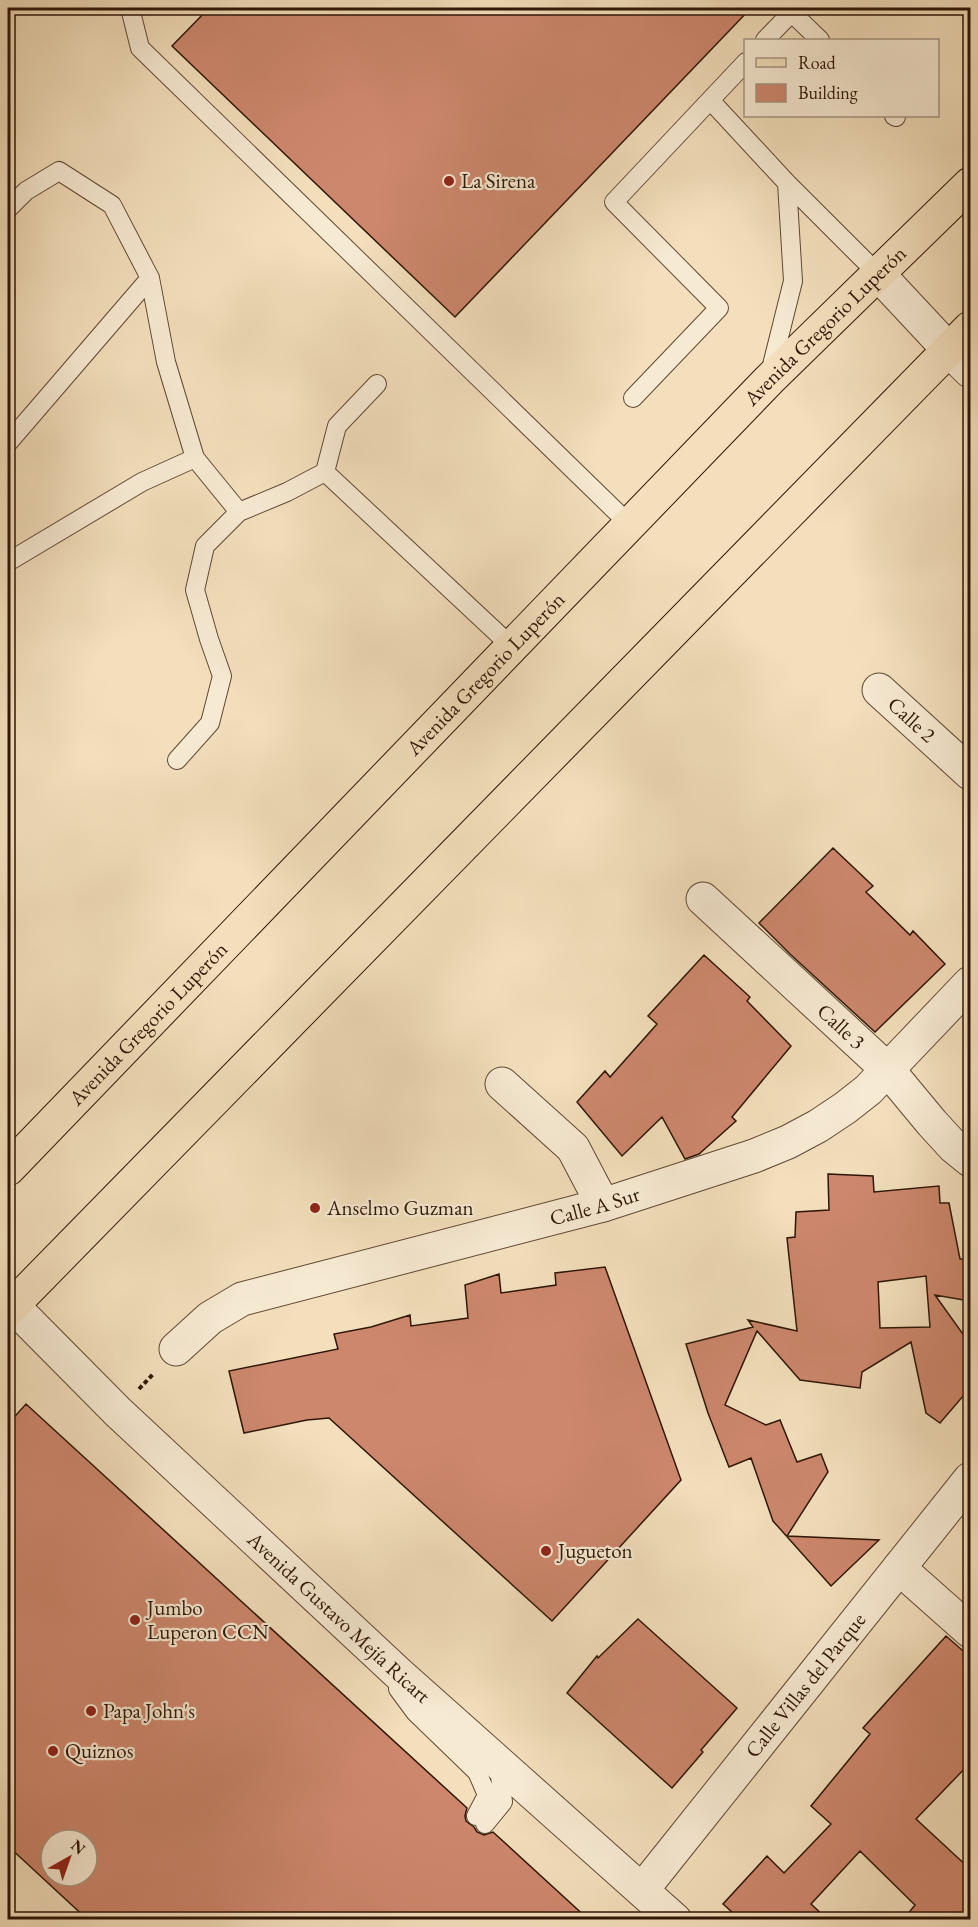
<svg xmlns="http://www.w3.org/2000/svg" width="978" height="1927" font-family="'EB Garamond',serif">
  <style>
    .building { fill: #cd876d; stroke: #2f1607; stroke-width: 1.5; fill-rule: evenodd }
    .lines { fill: none; stroke-linecap: round; stroke-linejoin: round }
    .service-casing { stroke: #604834; stroke-width: 20 }
    .minor-casing { stroke: #604834; stroke-width: 35 }
    .tertiary-casing { stroke: #604834; stroke-width: 35 }
    .primary-casing { stroke: #2f1607; stroke-width: 35 }
    .path { stroke: #2f1607; stroke-width: 4; stroke-dasharray: 4.5 3; stroke-linecap: butt }
    .service { stroke: #f7ead3; stroke-width: 18 }
    .minor { stroke: #f7ead3; stroke-width: 33 }
    .tertiary { stroke: #f7ead3; stroke-width: 33 }
    .primary { stroke: #f3dfbc; stroke-width: 33 }
    .poi-dot { fill: #8f2418; stroke: #f7ead3; stroke-width: 2 }
    .labels { text-anchor: middle; stroke-width: 4.5; stroke-linejoin: round; paint-order: stroke }
    .poi-label { font-size: 21px; fill: #2f1607; stroke: #f7ead3; text-anchor: start }
    .street-label { font-size: 21px; fill: #2f1607; stroke: #f7ead3 }
  </style>
  <rect width="100%" height="100%" fill="#f3dfbc"/>
  <filter id="stains"><feTurbulence type="fractalNoise" baseFrequency=".00333" numOctaves="4"/><feColorMatrix values="0 0 0 0 .2 0 0 0 0 .09 0 0 0 0 .02 0 0 0 .5 -.17"/></filter>
  <radialGradient id="worn" r=".72"><stop offset=".6" stop-color="#630" stop-opacity="0"/><stop offset="1" stop-color="#630" stop-opacity=".3"/></radialGradient>
  <path class="building" d="M209,8H751L455,317L172,46Z
    M833,848L873,886L866,892L910,935L913,931L945,964L875,1032L790,954L759,923Z
    M704,955L750,997L747,1001L791,1046L732,1117L736,1121L699,1154L685,1159L662,1117L622,1156L577,1102L605,1071L610,1077L657,1024L648,1016Z
    M828,1174L873,1176L874,1192L939,1186L940,1203H949L960,1259H970V1301L935,1295L970,1344V1388L940,1423L926,1413L911,1342L862,1372L860,1388L800,1380L757,1331L725,1405L766,1425L780,1420L797,1462L821,1454L828,1472L787,1536L879,1540L831,1586L773,1521L751,1458L729,1467L708,1413L686,1344L753,1327L748,1320L797,1331L787,1238L795,1237L796,1212L829,1210ZM926,1276L930,1327L880,1328L878,1282Z
    M605,1267L681,1480L552,1621L329,1418L307,1420L244,1433L229,1371L338,1349L334,1334L371,1327L410,1315L411,1326L468,1318L465,1285L499,1274L501,1293L556,1285L555,1273Z
    M26,1404L467,1808L465,1816L466,1821L474,1827L477,1832L484,1835L493,1832L589,1920H88L8,1846V1424ZM51,1840H87V1876H51Z
    M638,1619L737,1708L701,1750L703,1752L672,1788L567,1693L597,1656L598,1658Z
    M946,1636L970,1657V1763L916,1819L970,1869V1920H903L915,1905L860,1851L811,1904L828,1920H741L723,1904L767,1856L784,1873L831,1824L811,1806L870,1734L863,1728Z"/>
  <g class="lines">
    <defs>
      <path id="service" d="M130,8L140,48L629,524
        M791,12L820,40
        M765,40L796,8
        M710,100L787,183L878,274
        M894,116L896,117
        M8,209L26,191L59,171L112,205L150,278L166,362L195,458
        M770,373L793,281L787,183
        M377,384L337,426L325,472L511,646
        M633,398L719,308L614,202L746,62
        M8,443L150,278
        M8,562L142,482L195,458L239,512
        M177,760L210,723L222,676L209,639L195,590L205,546L239,512L287,492L325,472
        M398,1689L415,1712L477,1772L487,1795L476,1816
        M485,1824L503,1802L500,1775L493,1765"/>
      <g id="minor">
        <path d="M878,274L949,350L970,371"/>
        <path id="s1" d="M879,690L970,773"/>
        <path id="s2" d="M703,899L888,1070L932,1123L954,1147L970,1160"/>
        <path d="M502,1084L573,1148L603,1205"/>
        <path id="s3" d="M176,1349L210,1318L242,1299L603,1205L754,1156L788,1142L818,1126L845,1108L868,1090L970,983"/>
        <path d="M899,1568L970,1631"/>
        <path id="s4" d="M642,1890L970,1479"/>
      </g>
      <g id="tertiary">
        <path id="s5" d="M8,1301L118,1412L399,1674L675,1920"/>
      </g>
      <g id="primary">
        <path id="s6" d="M8,1169L769,380L970,184"/>
        <path d="M8,1310L970,328"/>
      </g>
    </defs>
    <use href="#service" class="service-casing"/>
    <use href="#minor" class="minor-casing"/>
    <use href="#tertiary" class="tertiary-casing"/>
    <use href="#primary" class="primary-casing"/>
    <path class="path" d="M139,1389L154,1373"/>
    <use href="#service" class="service"/>
    <use href="#minor" class="minor"/>
    <use href="#tertiary" class="tertiary"/>
    <use href="#primary" class="primary"/>
  </g>
  <g class="poi-dot">
    <circle cx="449" cy="181" r="6"/>
    <circle cx="315" cy="1208" r="6"/>
    <circle cx="546" cy="1551" r="6"/>
    <circle cx="135" cy="1620" r="6"/>
    <circle cx="91" cy="1711" r="6"/>
    <circle cx="53" cy="1751" r="6"/>
  </g>
  <g class="labels">
    <g class="poi-label">
      <text x="461" y="188">La Sirena</text>
      <text x="327" y="1215">Anselmo Guzman</text>
      <text x="558" y="1558">Jugueton</text>
      <text x="147" y="1615">Jumbo<tspan x="147" dy="24">Luperon CCN</tspan></text>
      <text x="103" y="1718">Papa John's</text>
      <text x="65" y="1758">Quiznos</text>
    </g>
    <g class="street-label">
      <text dy="7" stroke="none"><textPath href="#s6" startOffset="1174">Avenida Gregorio Luperón</textPath></text>
      <text dy="7" stroke="none"><textPath href="#s6" startOffset="688">Avenida Gregorio Luperón</textPath></text>
      <text dy="7" stroke="none"><textPath href="#s1" startOffset="44">Calle 2</textPath></text>
      <text dy="7" stroke="none"><textPath href="#s6" startOffset="202">Avenida Gregorio Luperón</textPath></text>
      <text dy="7" stroke="none"><textPath href="#s2" startOffset="188">Calle 3</textPath></text>
      <text dy="7" stroke="none"><textPath href="#s3" startOffset="448">Calle A Sur</textPath></text>
      <text dy="7" stroke="none"><textPath href="#s5" startOffset="458">Avenida Gustavo Mejía Ricart</textPath></text>
      <text dy="7" stroke="none"><textPath href="#s4" startOffset="262">Calle Villas del Parque</textPath></text>
    </g>
  </g>
  <rect width="978" height="1927" fill="none" stroke="#f3dfbc" stroke-width="30"/>
  <rect x="9" y="9" width="960" height="1909" fill="none" stroke="#2f1607" stroke-width="3"/>
  <rect x="15" y="15" width="948" height="1897" fill="none" stroke="#2f1607" stroke-width="1.5"/>
  <rect x="744" y="39" width="195" height="78" fill="#f7ead3" stroke="#a79581" stroke-width="1.5"/>
  <rect x="756" y="58" width="30" height="9" fill="#f3dfbc" stroke="#a79581" stroke-width="1.5"/>
  <text x="798" y="69" font-size="18" fill="#2f1607">Road</text>
  <rect x="756" y="84" width="30" height="18" fill="#cd876d" stroke="#a79581" stroke-width="1.5"/>
  <text x="798" y="99" font-size="18" fill="#2f1607">Building</text>
  <g transform="translate(69 1858) rotate(40)"><circle r="28" fill="#f7ead3" stroke="#a79581" stroke-width="1.5"/>
  <path d="M0-4.5L10 22L0 15L-10 22Z" fill="#8f2418"/>
  <text y="-9" font-size="16" font-weight="bold" text-anchor="middle" fill="#2f1607">N</text>
  </g>
  <rect width="100%" height="100%" filter="url(#stains)"/>
  <rect width="100%" height="100%" fill="url(#worn)"/>
</svg>
